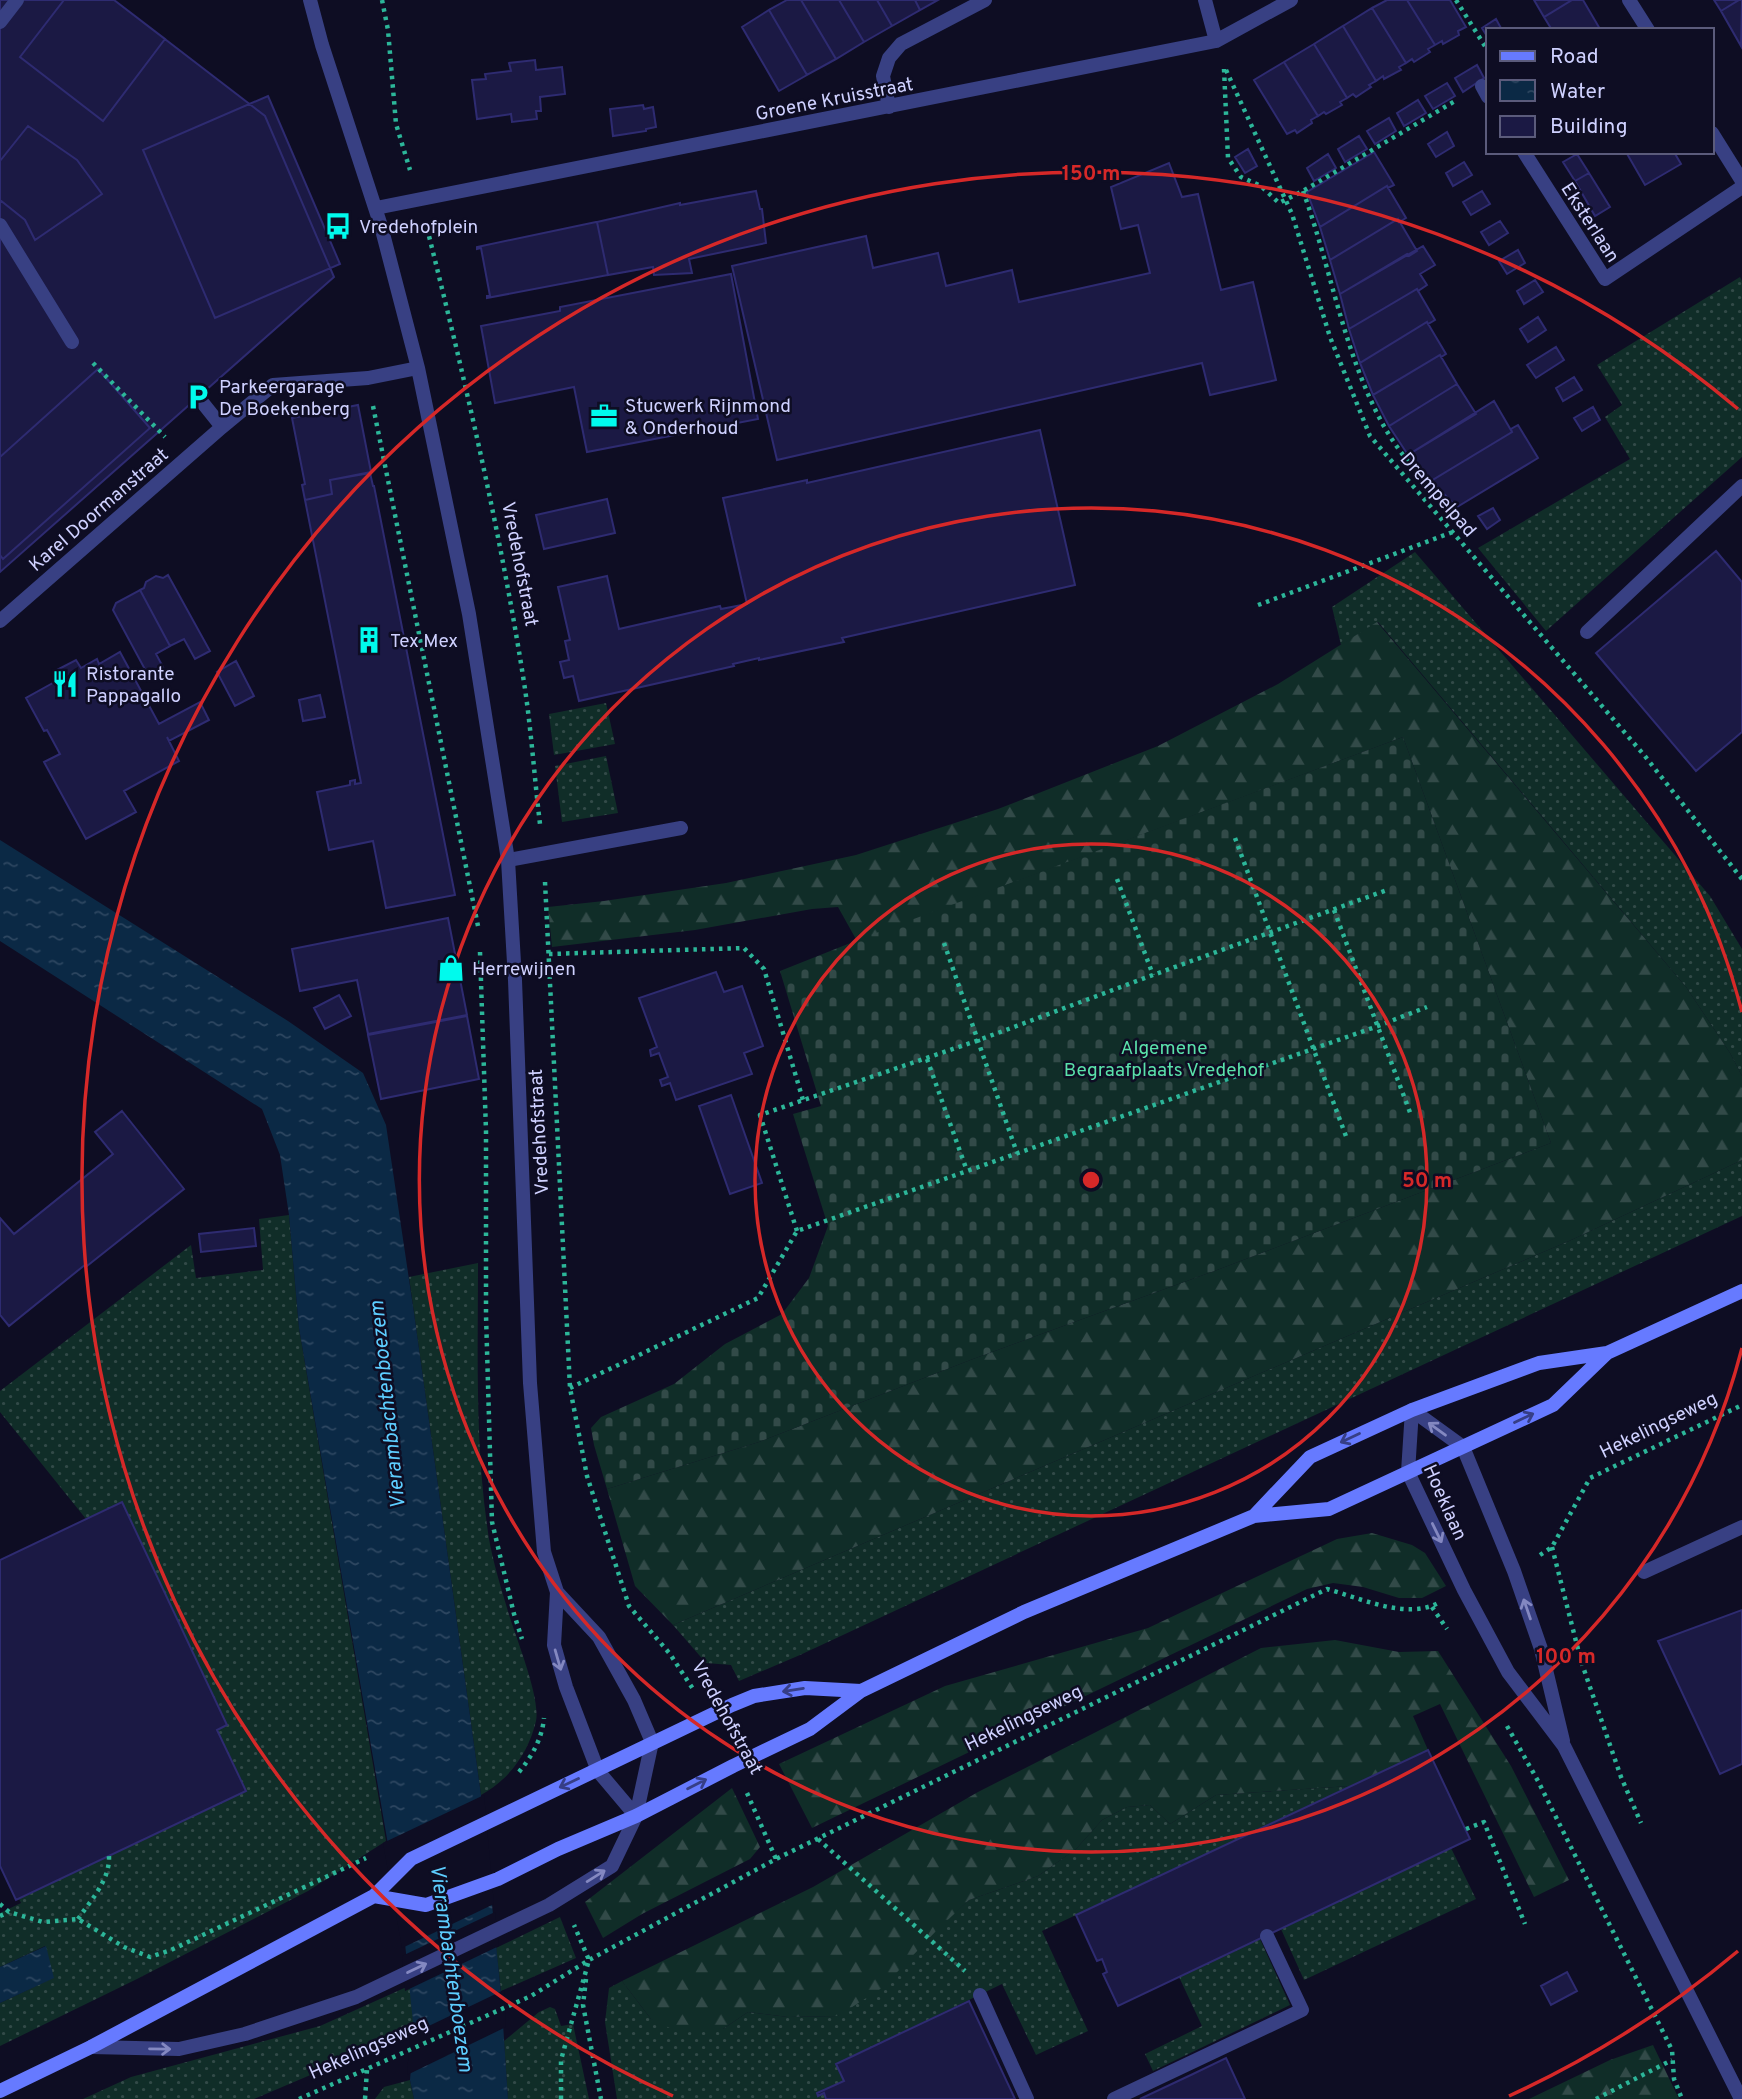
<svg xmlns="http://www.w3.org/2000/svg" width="1742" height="2099" font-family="Overpass,sans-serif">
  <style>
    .grass { fill: url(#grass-dots) }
    .forest { fill: url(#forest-firs) }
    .cemetery { fill: url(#cemetery-stones) }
    .water { fill: url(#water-ripples) }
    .pier { fill: #0e0d23 }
    .building { fill: #1b1944; stroke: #2e2b71; stroke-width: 2 }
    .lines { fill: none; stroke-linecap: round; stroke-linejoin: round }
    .path { stroke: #2cb699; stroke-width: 4.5; stroke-dasharray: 3.5 5; stroke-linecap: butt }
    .lane { stroke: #384083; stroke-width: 14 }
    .street { stroke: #384083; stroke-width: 14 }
    .secondary { stroke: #667aff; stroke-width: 14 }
    .oneway { stroke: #363e86 }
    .oneway2 { stroke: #8488c1 }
    .ring { fill: none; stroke: #d62828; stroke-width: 3.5 }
    .labels { text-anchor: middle; stroke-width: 5; stroke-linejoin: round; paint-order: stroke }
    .street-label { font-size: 19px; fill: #cfd1ff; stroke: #0e0d23 }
    .poi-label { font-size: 19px; fill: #cfd1ff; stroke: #0e0d23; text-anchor: start }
    .park-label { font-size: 19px; fill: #5ae1aa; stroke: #0e0d23 }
    .water-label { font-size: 21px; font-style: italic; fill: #5dcdff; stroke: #0e0d23 }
    .centre { fill: #d62828; stroke: #0e0d23; stroke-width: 3.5 }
    .ring-label { font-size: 21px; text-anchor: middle; font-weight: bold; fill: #d62828; stroke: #0e0d23; stroke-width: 5; stroke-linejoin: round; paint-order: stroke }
  </style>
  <defs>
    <pattern id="grass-dots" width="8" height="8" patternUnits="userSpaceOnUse" patternTransform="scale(1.75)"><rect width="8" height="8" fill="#102d28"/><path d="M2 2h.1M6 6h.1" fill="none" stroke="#324a48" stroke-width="1.8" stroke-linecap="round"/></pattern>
    <pattern id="forest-firs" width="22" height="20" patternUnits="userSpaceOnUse" patternTransform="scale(1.75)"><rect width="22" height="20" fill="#102d28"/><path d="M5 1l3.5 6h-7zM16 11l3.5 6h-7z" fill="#324a48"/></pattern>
    <pattern id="cemetery-stones" width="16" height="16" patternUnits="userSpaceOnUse" patternTransform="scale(1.75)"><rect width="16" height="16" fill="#102d28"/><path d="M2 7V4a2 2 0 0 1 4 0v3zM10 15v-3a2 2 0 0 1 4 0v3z" fill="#324a48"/></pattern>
    <pattern id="water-ripples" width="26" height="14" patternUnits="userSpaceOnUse" patternTransform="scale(1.75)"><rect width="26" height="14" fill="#0b2945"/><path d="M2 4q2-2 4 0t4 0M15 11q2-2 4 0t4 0" fill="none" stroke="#2e4761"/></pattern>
  </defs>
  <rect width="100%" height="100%" fill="#0e0d23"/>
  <path class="grass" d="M1740,277L1742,281V457L1546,631L1478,548L1630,459L1605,417L1622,405L1597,365Z
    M1415,552L1710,896L1742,949V1076L1730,1053L1686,987L1378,622L1341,645L1332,607Z
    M606,703L615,744L554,755L549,714Z
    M606,756L618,813L562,822L555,766Z
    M1742,1160V1216L800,1655L739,1681L731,1665L706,1663L673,1625L1569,1241Z
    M289,1215L299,1328L386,1841L308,1891L137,1979L0,2046V2003L53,1978L45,1946L0,1967V1913L21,1903L0,1860V1579L86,1519L0,1412V1391L191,1245L196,1278L263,1270L259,1219Z
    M478,1263C478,1350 475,1438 487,1525C490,1552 499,1581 507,1608C514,1633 541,1697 536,1721C529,1752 509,1780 481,1795L409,1277Z
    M1350,1786L1042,1931L1088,2031L1036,2055L1002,1984L836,2064L844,2081L819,2095L824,2093L826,2099H617L605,2022L609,1988L622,1981L651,2019L723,2029L748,2012L788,2017L838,2016L969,1900L1038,1876L1076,1849L1102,1820L1127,1807L1150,1805L1170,1824L1216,1795Z
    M1451,1848L1476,1899L1304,1980L1281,1929Z
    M560,1917L576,1958L501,1991L496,1948Z
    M1260,1939L1290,2005L1153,2071L1145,2054L1202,2026L1179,1977Z
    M411,1985L414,2031L254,2099H83L131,2077L320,2026Z
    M550,2007L555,2009L561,2026L573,2024L589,2099H508L504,2041L539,2012Z
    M410,2080L414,2099H375L384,2087Z"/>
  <path class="forest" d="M1377,622L1686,987L1730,1053L1742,1076V1160L1569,1241L673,1625L635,1586L607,1489L759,1442L973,1359L1217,1270L1551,1143L1403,737L857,941L838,907L812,909L695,930L552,947L548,907L604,901L726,883L856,855L998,809L1158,746L1278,684Z
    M1372,1533L1412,1545L1425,1553L1446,1586L1422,1598H1399L1363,1587L1333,1583L1307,1589L812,1828L779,1764L945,1686L1148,1628L1337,1539Z
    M1335,1640L1399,1652L1438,1651L1511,1766L1569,1880L1534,1897L1440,1704L1413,1716L1428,1750L1350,1786L1216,1795L1170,1824L1150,1805L1127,1807L1102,1820L1076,1849L1038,1876L969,1900L936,1931L882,1988L838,2016L788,2017L748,2012L723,2029L680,2033L651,2019L622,1981L813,1887L978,1792L1261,1648Z
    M732,1788L760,1847L750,1859L642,1914L603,1938L585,1902Z
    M1653,2045L1679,2099H1529L1610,2060Z"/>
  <path class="cemetery" d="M1403,737L1551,1143L1217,1270L973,1359L759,1442L607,1489L594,1445L591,1428L601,1417L674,1384L725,1344L782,1314L809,1278L828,1226L793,1114L821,1106L780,971L868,936Z"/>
  <path class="water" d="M0,840L288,1021L363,1073L386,1125L414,1313L481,1795L501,1994L508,2099H414L410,2080L414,2033L405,1943L299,1328L289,1215L280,1155L262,1109L0,941Z
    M46,1946L54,1978L0,2003V1967Z"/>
  <path class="pier" d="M484,1795L494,1904L402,1948L383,1843Z
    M495,1912L499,1946L405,1991L402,1956Z
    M504,1990L506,2027L407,2075L410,2035Z"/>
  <path class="building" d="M0,0H114L265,116L334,277L0,572Z
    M64,0H114L165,39L103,121L20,57Z
    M787,0H801L836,59L807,75L769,10Z
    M801,0H839L864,42L836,59Z
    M839,0H877L892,26L864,42Z
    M877,0H915L920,10L892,26Z
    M915,0H938L920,10Z
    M1387,0H1407L1435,45L1428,49L1430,52L1414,62L1412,59L1406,63L1372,8Z
    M1407,0H1450L1466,27L1458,31L1459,35L1443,44L1442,41L1435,45Z
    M1534,0H1572L1544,17Z
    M1572,0H1583L1600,29L1552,30L1544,17Z
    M1714,0H1739L1721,11Z
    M1739,0H1742L1741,46L1721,11Z
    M1372,8L1406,63L1399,67L1401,70L1384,79L1383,76L1376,81L1343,26Z
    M769,10L807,75L779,91L742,27Z
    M1496,19L1502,30H1488V38L1482,28Z
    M1343,26L1376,81L1369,85L1371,87L1356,97L1353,94L1347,98L1314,44Z
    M1314,44L1347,98L1340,102L1342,105L1326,114L1324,112L1318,116L1284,62Z
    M535,60L536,70L562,67L565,94L540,97L541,111H536L537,119L512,122L511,114L477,119L472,80L486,79L485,74L511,71L509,63Z
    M1284,62L1318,116L1311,120L1312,123L1297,133L1295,130L1287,134L1254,80Z
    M1477,65L1484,78L1463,92L1455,78Z
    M1447,83L1455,96L1433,109L1425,96Z
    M268,96L340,264L215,318L143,150Z
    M1418,100L1426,113L1404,126L1397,113Z
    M643,105L644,109L653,107L656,127L646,129V131L613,136L610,109Z
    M1389,118L1396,131L1375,144L1367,131Z
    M28,126L77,160L102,194L35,240L25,220L0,200V161Z
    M1447,132L1454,146L1436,157L1428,144Z
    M1359,136L1367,149L1345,162L1338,149Z
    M1248,149L1257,166L1245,173L1235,157Z
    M1374,152L1394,185L1388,188L1387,186L1320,227L1307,192Z
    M1626,152H1674L1681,164L1645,185Z
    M1328,154L1336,168L1314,181L1307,168Z
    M1577,154L1589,173L1575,181L1563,162Z
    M1464,162L1472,175L1453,186L1446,173Z
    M1169,163L1182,197L1198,194L1221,290L1253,282L1276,380L1210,395L1202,363L777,460L732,266L866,236L873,268L938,253L946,286L1012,270L1019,302L1150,273L1138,225L1121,229L1111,187Z
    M1589,173L1610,207L1595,216L1575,181Z
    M1387,186L1406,218L1399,222L1398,219L1330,260L1320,227Z
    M756,191L760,209H762L766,243L689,259L692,273L654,275L653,267L608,275L597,222L680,203V205Z
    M1482,191L1490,204L1471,215L1463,202Z
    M1398,219L1417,251L1409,256L1407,254L1340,294L1330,260Z
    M1500,221L1508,233L1489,245L1481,232Z
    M596,222H597L608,275L487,298V296H490L481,248L477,249V247Z
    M1423,246L1435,265L1420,274L1427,285L1418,291L1417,289L1349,329L1340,294Z
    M1518,250L1525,263L1507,274L1499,261Z
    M731,274L758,419L587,452L574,387L495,403L481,326L560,311V307Z
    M1535,280L1543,292L1524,304L1517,291Z
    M1417,289L1435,320L1428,324L1427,322L1360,363L1349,329Z
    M1538,317L1546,330L1528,342L1520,329Z
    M1427,322L1446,354L1441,357L1440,355L1373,395L1360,363Z
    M1556,347L1564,360L1536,378L1527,365Z
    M1440,355L1457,384L1389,426L1373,395Z
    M98,369L150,428L3,559L0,555V457Z
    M1574,377L1582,390L1563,401L1556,388Z
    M1457,384L1476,414L1408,455L1389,426Z
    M1494,401L1512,432L1431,481L1408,455Z
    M358,405L371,472L330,480L332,494L305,500L302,485L305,484L292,418Z
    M1593,407L1600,420L1582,431L1574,418Z
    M1518,425L1538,458L1457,507L1431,481L1512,432L1511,429Z
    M1040,430L1075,585L842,638L844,642L759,660V658L733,664L734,666L579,701L573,676L564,678L560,662L569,660L565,641L570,640L558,587L607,576L619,629L720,606L721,609L747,604L723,498L807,480V483Z
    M370,473L373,486H374L455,895L386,908L373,841L329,850L317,792L350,785V781L355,780V784L361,783L305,500L332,494L330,480Z
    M607,499L615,533L544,549L536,515Z
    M1493,508L1500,520L1487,529L1478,516Z
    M1716,551L1742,582V732L1696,771L1596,653Z
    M168,575L210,651L195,659L184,639L170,646L140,590L144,588L146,582L156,576L163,578Z
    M140,590L170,646L156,654L163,667L148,675L113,610L116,603Z
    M120,652L159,724L200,702L209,720L169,741L167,737L179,761L124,791L136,812L86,839L44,762L60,754L47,730L44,731L26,698L60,679L55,671L76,660L81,668L97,659L99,664Z
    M236,661L254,696L235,706L217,672Z
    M320,695L325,717L303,721L299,700Z
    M448,918L467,1015L368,1034L357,980L300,991L292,949Z
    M716,972L724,992L742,986L763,1046L744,1053L752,1074L676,1100L670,1083L662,1086L660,1080L668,1077L659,1053L651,1056L650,1050L657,1047L639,998Z
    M339,995L351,1016L325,1029L314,1008Z
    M467,1016L479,1079L381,1099L368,1035Z
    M731,1095L762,1183L730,1194L699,1106Z
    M122,1111L184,1189L87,1266L86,1264L9,1326L0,1315V1218L14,1234L113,1154L95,1132Z
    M254,1228L256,1246L201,1252L199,1234Z
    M122,1502L227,1725L217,1730L246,1791L16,1900L0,1866V1560Z
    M1742,1610V1764L1720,1774L1658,1641Z
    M1428,1750L1470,1839L1118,2006L1103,1974L1107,1972L1102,1959L1097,1961L1076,1915Z
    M1567,1972L1577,1991L1551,2005L1541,1986Z
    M969,2001L1015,2099H826L824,2093L818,2096L817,2093L844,2081L836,2064Z
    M1226,2058L1245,2099H1140L1193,2074Z"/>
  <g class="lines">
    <path class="path" d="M382,0L388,30L396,124L410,170
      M1456,0L1488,51
      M1224,69L1228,158L1241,177L1261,186L1279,203L1303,191L1455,101
      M1226,70L1292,214L1330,337L1370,436L1644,755L1742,879
      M1303,191C1330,265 1343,349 1380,419C1396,450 1421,478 1445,503
      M427,228C464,376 499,525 523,676C531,725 534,775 540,824
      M93,363L165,437
      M373,406L478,926
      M1258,605L1453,532
      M1235,838L1347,1139
      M1117,879L1153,975
      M545,882L570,1388L587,1476L629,1606L670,1654L693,1689
      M1334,910L1411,1115
      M944,943L1017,1153
      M480,952L486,1131V1315L492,1522L514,1614L522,1639
      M549,954L744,948L764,969L803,1100
      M927,1059L967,1171
      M797,1231L760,1115L979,1040L1153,975L1387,890
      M570,1388L758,1298L797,1231L1378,1026L1427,1007
      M1552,1547L1581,1661L1621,1777L1641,1823
      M1540,1555L1552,1547L1590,1478L1742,1405
      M1432,1607L1447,1629
      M1507,1726L1538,1781L1672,2050L1674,2079L1682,2099
      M519,1772C532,1756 542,1739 544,1718
      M747,1793L776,1859
      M1466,1829L1484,1822L1525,1924
      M818,1839L965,1971
      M0,1904L9,1912L43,1922L78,1919L124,1947L150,1957L171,1950L366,1858
      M0,1916L9,1912
      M78,1919C91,1900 110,1880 109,1856
      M586,1979L583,2005L601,2099
      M299,2099L531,1996L589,1960L776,1859L1327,1589C1360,1598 1406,1620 1438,1603
      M365,2099L367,2070
      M561,2099V2060L589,1960L574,1925
      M1596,2099L1672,2060"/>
    <path class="lane" d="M1587,632L1742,486
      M508,860L681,828
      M1644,1572L1742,1527
      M91,2047L179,2049L245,2034L356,1997L549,1905L612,1866L636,1816"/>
    <path class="street" d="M310,0L322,45L381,226L418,368L469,614L508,860L515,980L530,1383L544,1552L557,1592L554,1645L566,1687L598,1771L636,1816
      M1205,0L1216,41
      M1629,0L1648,30
      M0,22L17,0
      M1482,86L1488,97
      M889,107L883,76L889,58L901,44L985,0
      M1712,133L1742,181
      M1524,152L1605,279L1742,187
      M376,208L1216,41L1291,0
      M0,225L72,342
      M198,397L222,427
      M0,621L222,427L273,385L368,378L418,368
      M1412,1410L1408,1472L1464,1590L1508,1672L1564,1746L1741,2099
      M1412,1410L1463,1447L1514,1571L1541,1649L1563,1741
      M557,1592L599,1637L634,1700L652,1742L636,1816
      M980,1995L1027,2099
      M1114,2099L1302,2010L1267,1936"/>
    <path class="secondary" d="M1254,1516L1310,1457L1412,1410L1539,1363L1607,1353L1742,1291
      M374,1896L426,1905L498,1879L558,1849L636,1816L733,1766L810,1729L861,1691L1024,1612L1254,1516L1329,1509L1553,1405L1607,1353
      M0,2091L91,2047L374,1896L411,1859L732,1705L754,1696L805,1688L861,1691"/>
  </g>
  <defs><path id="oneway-shaft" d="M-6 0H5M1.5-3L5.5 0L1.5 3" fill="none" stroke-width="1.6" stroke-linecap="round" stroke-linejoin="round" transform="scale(1.75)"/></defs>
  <g class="oneway">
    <use href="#oneway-shaft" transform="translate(1524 1418) rotate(-25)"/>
    <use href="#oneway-shaft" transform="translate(1350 1438) rotate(155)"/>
    <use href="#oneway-shaft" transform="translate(793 1690) rotate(171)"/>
    <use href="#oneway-shaft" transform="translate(569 1783) rotate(155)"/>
    <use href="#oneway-shaft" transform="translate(697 1784) rotate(-27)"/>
  </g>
  <g class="oneway2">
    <use href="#oneway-shaft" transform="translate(1437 1429) rotate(-144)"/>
    <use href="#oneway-shaft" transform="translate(1437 1533) rotate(64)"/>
    <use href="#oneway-shaft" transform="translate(1527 1609) rotate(-109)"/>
    <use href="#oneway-shaft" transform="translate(558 1660) rotate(74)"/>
    <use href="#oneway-shaft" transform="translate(596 1876) rotate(-32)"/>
    <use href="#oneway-shaft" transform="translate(417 1968) rotate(-26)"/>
    <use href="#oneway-shaft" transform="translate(160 2049) rotate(1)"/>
  </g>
  <g class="ring">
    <circle cx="1091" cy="1180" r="336"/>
    <path d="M1742 1348A672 672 0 1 1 1742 1012"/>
    <path d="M1738 1951A1007 1007 0 0 1 1509 2096M673 2096A1007 1007 0 1 1 1738 409"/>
  </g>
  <defs>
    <symbol id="bus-bare" viewBox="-9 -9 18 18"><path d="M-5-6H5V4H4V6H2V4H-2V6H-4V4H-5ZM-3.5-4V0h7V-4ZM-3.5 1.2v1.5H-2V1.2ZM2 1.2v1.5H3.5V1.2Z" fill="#00faed" stroke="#0e0d23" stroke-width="2.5" paint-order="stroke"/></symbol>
    <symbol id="parking-bare" viewBox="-9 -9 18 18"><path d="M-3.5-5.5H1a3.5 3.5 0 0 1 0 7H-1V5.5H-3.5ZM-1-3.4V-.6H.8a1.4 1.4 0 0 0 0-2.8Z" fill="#00faed" stroke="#0e0d23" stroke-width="2.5" paint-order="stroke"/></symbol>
    <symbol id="office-bare" viewBox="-9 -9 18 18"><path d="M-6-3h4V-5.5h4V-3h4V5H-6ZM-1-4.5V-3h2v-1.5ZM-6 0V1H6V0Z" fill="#00faed" stroke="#0e0d23" stroke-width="2.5" paint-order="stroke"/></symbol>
    <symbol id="building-bare" viewBox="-9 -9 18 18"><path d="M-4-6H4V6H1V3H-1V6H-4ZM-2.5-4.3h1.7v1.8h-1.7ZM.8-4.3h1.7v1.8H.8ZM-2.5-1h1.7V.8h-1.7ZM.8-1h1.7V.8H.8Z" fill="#00faed" stroke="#0e0d23" stroke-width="2.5" paint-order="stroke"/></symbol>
    <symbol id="restaurant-bare" viewBox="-9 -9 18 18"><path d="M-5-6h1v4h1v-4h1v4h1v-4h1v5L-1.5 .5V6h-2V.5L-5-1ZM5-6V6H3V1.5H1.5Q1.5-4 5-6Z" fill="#00faed" stroke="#0e0d23" stroke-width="2.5" paint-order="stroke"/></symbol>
    <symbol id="shop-bare" viewBox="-9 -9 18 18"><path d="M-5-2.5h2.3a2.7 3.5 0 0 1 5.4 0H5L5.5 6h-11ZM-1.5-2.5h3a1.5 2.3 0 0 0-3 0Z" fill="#00faed" stroke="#0e0d23" stroke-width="2.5" paint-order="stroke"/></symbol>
  </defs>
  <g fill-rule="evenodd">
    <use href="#bus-bare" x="319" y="207" width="38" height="38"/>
    <use href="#parking-bare" x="179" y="378" width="38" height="38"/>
    <use href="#office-bare" x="585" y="397" width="38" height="38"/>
    <use href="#building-bare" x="350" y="621" width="38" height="38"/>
    <use href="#restaurant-bare" x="46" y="665" width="38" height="38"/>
    <use href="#shop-bare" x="432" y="949" width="38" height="38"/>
  </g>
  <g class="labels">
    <g class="street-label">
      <text transform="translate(834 98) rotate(-11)" y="7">Groene Kruisstraat</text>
      <text transform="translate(1591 222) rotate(57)" y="7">Eksterlaan</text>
      <text transform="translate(1439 494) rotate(49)" y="7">Drempelpad</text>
      <text transform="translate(98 509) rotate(-41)" y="7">Karel Doormanstraat</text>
      <text transform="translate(521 564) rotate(79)" y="7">Vredehofstraat</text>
      <text transform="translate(538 1132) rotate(-93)" y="7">Vredehofstraat</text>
      <text transform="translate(1658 1424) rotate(-26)" y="7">Hekelingseweg</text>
      <text transform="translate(1446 1502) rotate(66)" y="7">Hoeklaan</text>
      <text transform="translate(728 1717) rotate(61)" y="7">Vredehofstraat</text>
      <text transform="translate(1023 1717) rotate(-26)" y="7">Hekelingseweg</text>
      <text transform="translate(368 2047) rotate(-24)" y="7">Hekelingseweg</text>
    </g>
    <g class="poi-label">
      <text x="359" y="233">Vredehofplein</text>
      <text x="219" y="393">Parkeergarage<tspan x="219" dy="22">De Boekenberg</tspan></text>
      <text x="625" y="412">Stucwerk Rijnmond<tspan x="625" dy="22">&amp; Onderhoud</tspan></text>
      <text x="390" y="647">Tex Mex</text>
      <text x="86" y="680">Ristorante<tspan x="86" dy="22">Pappagallo</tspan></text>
      <text x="472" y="975">Herrewijnen</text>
    </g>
    <g class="park-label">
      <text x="1164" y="1054">Algemene<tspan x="1164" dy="22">Begraafplaats Vredehof</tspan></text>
    </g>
    <g class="water-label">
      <text transform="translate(387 1405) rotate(-96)" y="7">Vierambachtenboezem</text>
      <text transform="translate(452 1968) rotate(82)" y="7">Vierambachtenboezem</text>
    </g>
  </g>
  <circle cx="1091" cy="1180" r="10" class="centre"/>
  <g class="ring-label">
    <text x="1091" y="180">150 m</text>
    <text x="1427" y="1187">50 m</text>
    <text x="1566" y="1663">100 m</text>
  </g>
  <rect x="1486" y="28" width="228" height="126" fill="#0e0d23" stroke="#5b5b7b" stroke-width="2"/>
  <rect x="1500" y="51" width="35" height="10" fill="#667aff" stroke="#5b5b7b" stroke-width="2"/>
  <text x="1550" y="63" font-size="21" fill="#cfd1ff">Road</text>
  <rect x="1500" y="80" width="35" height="21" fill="url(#water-ripples)" stroke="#5b5b7b" stroke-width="2"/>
  <text x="1550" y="98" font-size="21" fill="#cfd1ff">Water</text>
  <rect x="1500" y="116" width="35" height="21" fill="#1b1944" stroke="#5b5b7b" stroke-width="2"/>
  <text x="1550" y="133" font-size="21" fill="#cfd1ff">Building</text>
</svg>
